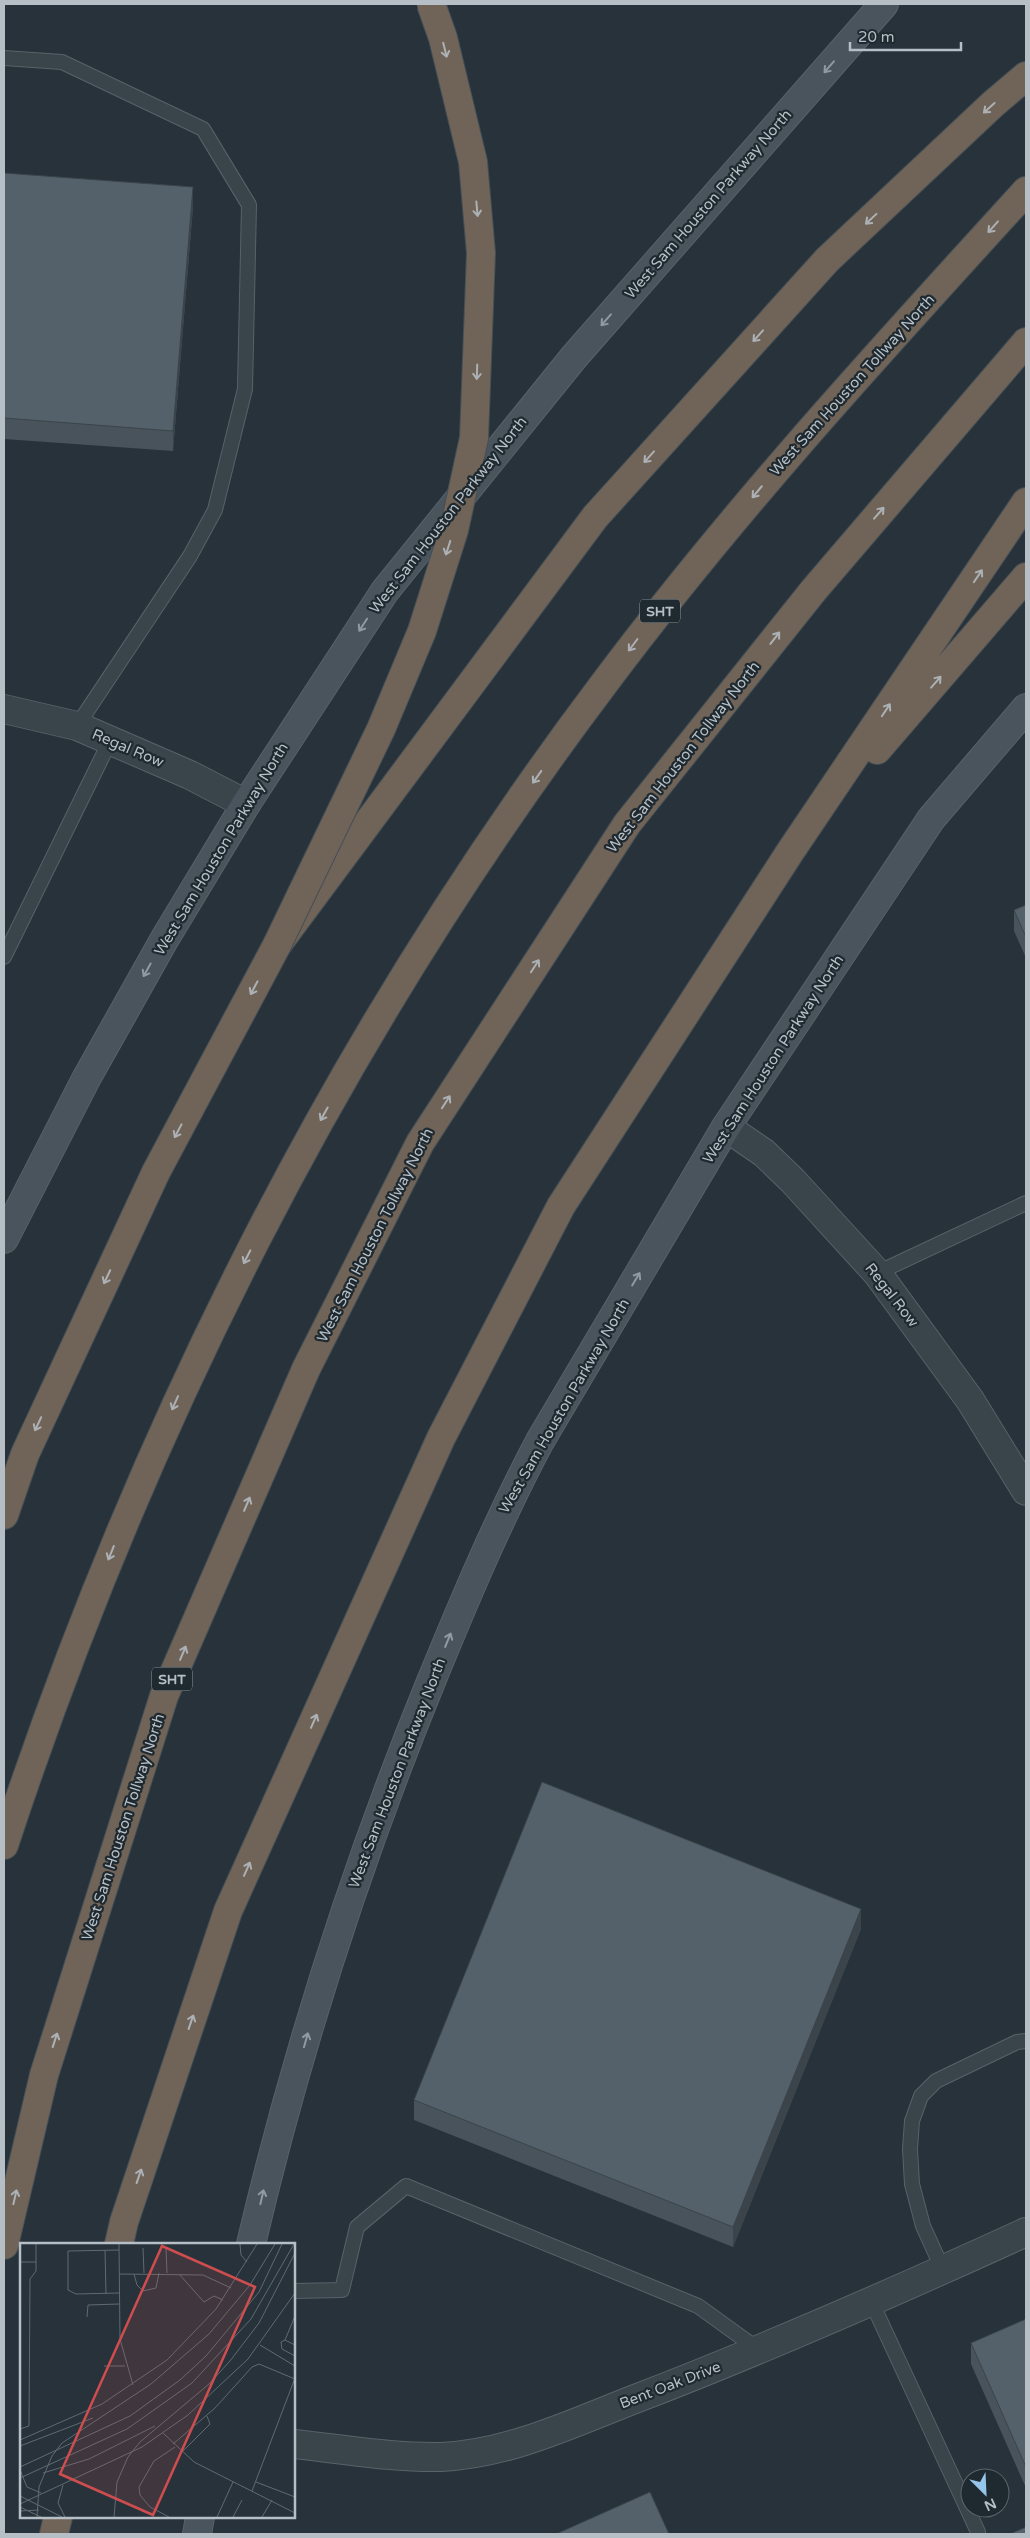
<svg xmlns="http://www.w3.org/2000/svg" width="1030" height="2538" font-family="'Varela Round',sans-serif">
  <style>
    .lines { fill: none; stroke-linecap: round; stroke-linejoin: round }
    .lane-casing { stroke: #586269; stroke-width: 16 }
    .street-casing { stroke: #586269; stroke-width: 30 }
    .secondary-casing { stroke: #586269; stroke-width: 30 }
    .highway-casing { stroke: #454f56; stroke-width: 30 }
    .lane { stroke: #3a444b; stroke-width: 14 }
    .street { stroke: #3a444b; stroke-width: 28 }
    .secondary { stroke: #49545d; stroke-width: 28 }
    .highway { stroke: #706358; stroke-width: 28 }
    .highway-bridge-casing { stroke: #454f56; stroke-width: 30; stroke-linecap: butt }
    .highway-bridge { stroke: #706358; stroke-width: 28 }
    .wall { fill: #48535b }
    .shaded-wall { fill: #3b444a }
    .building { fill: #54616a; stroke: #3b444a }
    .oneway { stroke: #acb1b6 }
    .oneway2 { stroke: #909aa1 }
    .labels { text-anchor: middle; stroke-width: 4.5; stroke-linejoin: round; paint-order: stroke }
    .shield { fill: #1f2930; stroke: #899299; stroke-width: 1 }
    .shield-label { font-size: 14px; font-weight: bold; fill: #b6bfc6 }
    .street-label { font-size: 15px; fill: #b6bfc6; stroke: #1f2930 }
    .inset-road { fill: none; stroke: #606a72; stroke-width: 1 }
    .view { fill: #ce4e50; fill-opacity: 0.15; stroke: #ce4e50; stroke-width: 2.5 }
    .inset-edge { fill: none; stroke: #b6bfc6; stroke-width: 2.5 }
  </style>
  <rect width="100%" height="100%" fill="#27323a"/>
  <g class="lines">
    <defs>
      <path id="lane" d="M4,58L62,62L203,129L249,205L245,389L215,510L190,556L77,726
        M4,957L110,741
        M877,1273L1026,1203
        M943,2270L923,2226L912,2184L910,2149L912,2121L921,2096L936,2081L1017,2042L1026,2041
        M294,2291L342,2290L357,2227L406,2186L698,2306L759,2350
        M872,2303L978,2532"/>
      <path id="street" d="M4,709L77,726L190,775L246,804
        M726,1127L764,1153L793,1181L877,1273L970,1400L1026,1491
        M294,2444C342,2449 392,2458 441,2457C509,2454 573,2423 635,2399C768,2348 897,2291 1026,2232"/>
      <path id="secondary" d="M4,1239L86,1079L164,940L246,804L385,591L574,357L884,4
        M251,2244C296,2053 356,1865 430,1684C464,1601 498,1520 540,1441L726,1127L931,819L1026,708
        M197,2534L200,2517"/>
      <path id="highway" d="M877,750L1026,577
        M4,1515L25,1454L156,1172L277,945L595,517L827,260L993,104L1026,76
        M4,1845C141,1429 339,1035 603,685C733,511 880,351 1026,191
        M119,2244L124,2222L228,1911L441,1438L561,1206L790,852L1026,502
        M4,2245L44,2075L164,1696L306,1369L420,1143L627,824L813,591L1026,342
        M54,2534L58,2517"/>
    </defs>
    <use href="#lane" class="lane-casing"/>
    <use href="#street" class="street-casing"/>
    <use href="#secondary" class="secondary-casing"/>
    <use href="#highway" class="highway-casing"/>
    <use href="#lane" class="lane"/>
    <use href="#street" class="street"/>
    <use href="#secondary" class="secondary"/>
    <use href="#highway" class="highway"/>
    <defs>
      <path id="highway-bridge" d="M277,945L381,729L422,631L454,530L474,438L481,253L473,162L443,38L431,4"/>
    </defs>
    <use href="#highway-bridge" class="highway-bridge-casing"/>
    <use href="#highway-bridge" class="highway-bridge"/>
  </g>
  <path class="wall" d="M4,173L193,207L173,451L4,439Z
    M1026,905V958L1014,931V910Z
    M861,1929L733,2247L414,2120V2100Z
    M1026,2319V2488L971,2364V2343Z"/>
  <path class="shaded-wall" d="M193,187V207L173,451V431Z
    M861,1909V1929L733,2247V2227Z"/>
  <path class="building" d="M4,173L193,187L173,431L4,418Z
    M1026,905V937L1014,910Z
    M542,1782L861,1909L733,2227L414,2100Z
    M1026,2319V2467L971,2343Z
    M650,2492L669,2534H556Z
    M1026,2527V2534H1010Z"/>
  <defs><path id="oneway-shaft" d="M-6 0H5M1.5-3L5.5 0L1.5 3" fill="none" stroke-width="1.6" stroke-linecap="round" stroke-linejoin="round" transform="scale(1.25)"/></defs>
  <g class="oneway">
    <use href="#oneway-shaft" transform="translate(445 50) rotate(76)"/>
    <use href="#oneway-shaft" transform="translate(989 108) rotate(138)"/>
    <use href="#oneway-shaft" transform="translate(477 209) rotate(85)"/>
    <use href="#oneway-shaft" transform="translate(871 219) rotate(137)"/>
    <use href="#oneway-shaft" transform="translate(993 227) rotate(132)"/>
    <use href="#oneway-shaft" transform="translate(758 336) rotate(132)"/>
    <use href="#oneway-shaft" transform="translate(477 372) rotate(92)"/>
    <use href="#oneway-shaft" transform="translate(649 457) rotate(132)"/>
    <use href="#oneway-shaft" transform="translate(757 492) rotate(130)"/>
    <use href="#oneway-shaft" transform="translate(879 513) rotate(-49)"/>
    <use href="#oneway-shaft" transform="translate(448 548) rotate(108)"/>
    <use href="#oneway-shaft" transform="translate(978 576) rotate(-56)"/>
    <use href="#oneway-shaft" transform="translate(775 638) rotate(-52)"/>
    <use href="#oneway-shaft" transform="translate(633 645) rotate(127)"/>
    <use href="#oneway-shaft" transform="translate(936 682) rotate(-49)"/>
    <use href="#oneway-shaft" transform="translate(886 710) rotate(-56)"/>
    <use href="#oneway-shaft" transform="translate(537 777) rotate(125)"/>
    <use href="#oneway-shaft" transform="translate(535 966) rotate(-57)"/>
    <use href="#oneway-shaft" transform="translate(254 988) rotate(118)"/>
    <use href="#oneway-shaft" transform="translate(446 1102) rotate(-57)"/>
    <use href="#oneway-shaft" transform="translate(324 1114) rotate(119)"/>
    <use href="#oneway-shaft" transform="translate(178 1131) rotate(118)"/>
    <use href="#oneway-shaft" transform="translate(247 1257) rotate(117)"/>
    <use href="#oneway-shaft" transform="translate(107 1277) rotate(115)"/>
    <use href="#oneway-shaft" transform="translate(175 1403) rotate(114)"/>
    <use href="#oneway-shaft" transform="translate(38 1424) rotate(115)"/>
    <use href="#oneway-shaft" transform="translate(247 1504) rotate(-67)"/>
    <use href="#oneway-shaft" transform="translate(111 1553) rotate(112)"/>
    <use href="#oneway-shaft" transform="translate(183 1653) rotate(-67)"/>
    <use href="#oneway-shaft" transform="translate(314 1721) rotate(-66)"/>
    <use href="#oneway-shaft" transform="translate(247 1869) rotate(-66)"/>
    <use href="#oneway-shaft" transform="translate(191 2022) rotate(-71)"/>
    <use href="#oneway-shaft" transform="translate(55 2040) rotate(-72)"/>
    <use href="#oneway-shaft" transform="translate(139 2176) rotate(-71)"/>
    <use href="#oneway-shaft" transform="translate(15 2197) rotate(-77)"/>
  </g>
  <g class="oneway2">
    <use href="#oneway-shaft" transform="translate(829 67) rotate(131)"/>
    <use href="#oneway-shaft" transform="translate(606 320) rotate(131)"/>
    <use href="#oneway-shaft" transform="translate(363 625) rotate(123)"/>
    <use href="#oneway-shaft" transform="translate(147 970) rotate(119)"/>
    <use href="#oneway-shaft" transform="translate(636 1279) rotate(-59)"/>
    <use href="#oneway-shaft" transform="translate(448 1640) rotate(-68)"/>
    <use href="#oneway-shaft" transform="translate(306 2040) rotate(-74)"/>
    <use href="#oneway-shaft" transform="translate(262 2197) rotate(-77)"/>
  </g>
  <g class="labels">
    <g class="shield">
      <rect x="640" y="599.5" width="40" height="23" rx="4"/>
      <rect x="152" y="1667.5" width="40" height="23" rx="4"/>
    </g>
    <g class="shield-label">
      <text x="660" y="616">SHT</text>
      <text x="172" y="1684">SHT</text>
    </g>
    <g class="street-label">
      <text transform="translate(708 204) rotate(-49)" y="5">West Sam Houston Parkway North</text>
      <text transform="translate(852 385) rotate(-48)" y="5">West Sam Houston Tollway North</text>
      <text transform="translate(448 515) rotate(-52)" y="5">West Sam Houston Parkway North</text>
      <text transform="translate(128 748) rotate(23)" y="5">Regal Row</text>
      <text transform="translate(683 757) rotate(-52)" y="5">West Sam Houston Tollway North</text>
      <text transform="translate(221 849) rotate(-59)" y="5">West Sam Houston Parkway North</text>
      <text transform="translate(773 1059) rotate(-57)" y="5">West Sam Houston Parkway North</text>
      <text transform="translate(375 1235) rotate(-63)" y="5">West Sam Houston Tollway North</text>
      <text transform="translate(892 1295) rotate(52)" y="5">Regal Row</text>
      <text transform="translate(564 1406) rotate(-60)" y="5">West Sam Houston Parkway North</text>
      <text transform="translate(397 1773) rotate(-69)" y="5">West Sam Houston Parkway North</text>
      <text transform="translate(123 1827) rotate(-72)" y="5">West Sam Houston Tollway North</text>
      <text transform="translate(670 2385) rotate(-21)" y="5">Bent Oak Drive</text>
    </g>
  </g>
  <g transform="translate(20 2243)">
    <rect width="275" height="275" fill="#27323a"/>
    <path class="inset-road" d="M99,1L100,96L113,142M220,1L221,12L227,19M123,5L124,30M146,5L147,30M85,7L86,51M99,7L48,8V47L56,51L99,50M0,19H16M99,31L183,32L211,45M114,31L117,42L123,48L136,45L139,30M159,31L184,59L194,53L203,57M275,73L265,97L275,102M67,74L68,62L99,61M265,97L261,99L262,106L275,113M240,102L275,123M84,123H105M0,186L9,183L10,36L16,28V1M143,190L174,219L275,270M0,197L82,161L147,117L196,66L237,1M153,201L195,165L232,124L239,121L275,136M0,203L73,175M162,209L190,181L187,173M0,224L110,173L160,137L186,113L239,49L262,1M0,227L7,244L21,250M23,230L69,216L135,183M0,235L107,186L172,140L231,76L274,1M236,239L275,254M43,242L38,260L45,274M232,248L275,135M0,253L42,274M0,261L122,204L168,172L228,116L275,50M0,264L21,274M0,268L19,267M17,274L19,244L32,213L42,200L131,141L189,91L230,42L255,1M94,274L97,239L108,214L120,199L189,141L210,118L239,80L275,10M149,274L130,264L120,252L119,244L134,218L155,204M197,274L213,239M213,274L222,257M242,274L252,257"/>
    <path class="view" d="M142,3L235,44L133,272L40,231Z"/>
    <rect width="275" height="275" class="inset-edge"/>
  </g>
  <rect width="1030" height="2538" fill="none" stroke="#b6bfc6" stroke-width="10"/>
  <g transform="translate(985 2493) rotate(156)"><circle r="24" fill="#1f2930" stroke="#5b656c"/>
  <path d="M0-4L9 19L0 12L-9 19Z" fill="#96c5eb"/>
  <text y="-8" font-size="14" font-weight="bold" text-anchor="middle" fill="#b6bfc6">N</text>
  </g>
  <path d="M850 42v8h111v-8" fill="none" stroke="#b6bfc6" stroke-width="2.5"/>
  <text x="858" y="42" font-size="15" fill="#b6bfc6" stroke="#1f2930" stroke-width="4" paint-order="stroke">20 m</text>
</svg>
